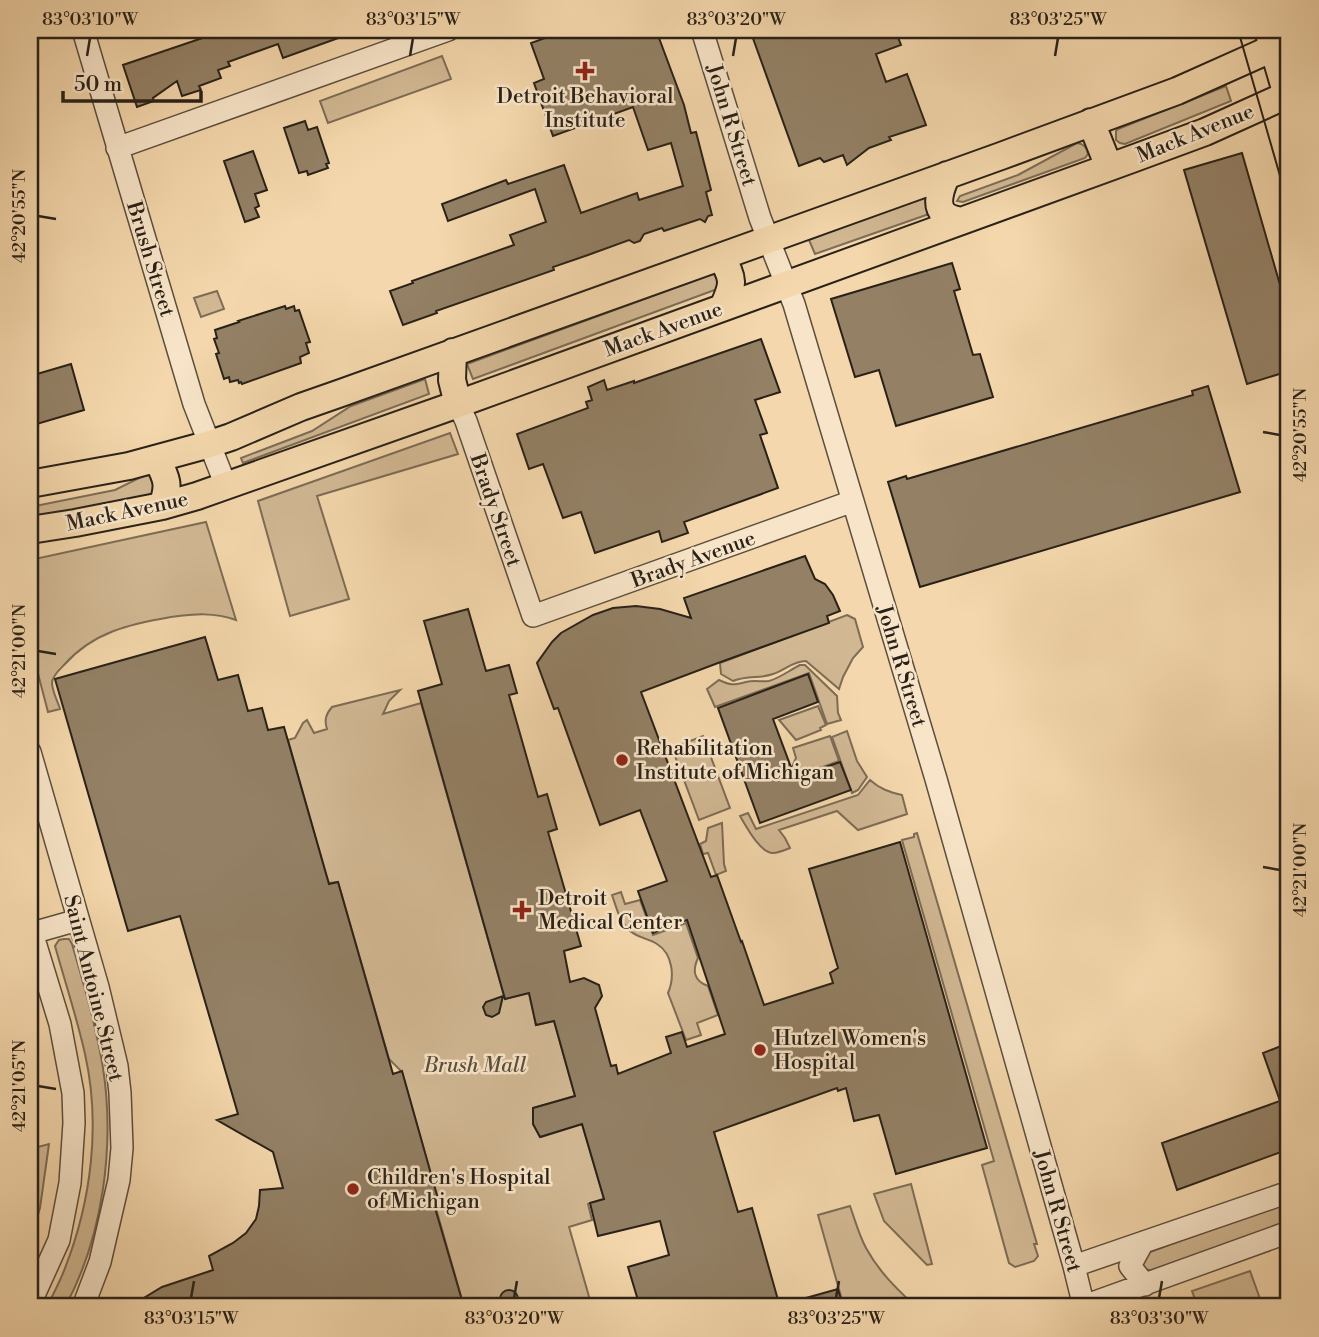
<svg xmlns="http://www.w3.org/2000/svg" width="1319" height="1337" font-family="'Libre Bodoni',serif">
  <style>
    .green { fill: #d1b893; stroke: #7d6c56; stroke-width: 2 }
    .building { fill: #938065; stroke: #292118; stroke-width: 2 }
    .lines { fill: none; stroke-linecap: round; stroke-linejoin: round }
    .minor-casing { stroke: #5c4e3d; stroke-width: 24 }
    .major-casing { stroke: #292118; stroke-width: 30 }
    .minor { stroke: #f8e5c9; stroke-width: 21 }
    .major { stroke: #f4d7ac; stroke-width: 26 }
    .tram { stroke: #292118; stroke-width: 2 }
    .ticks { fill: none; stroke: #292118; stroke-width: 2.5 }
    .poi-dot { fill: #8f2418; stroke: #f8e5c9; stroke-width: 2.5 }
    .labels { text-anchor: middle; stroke-width: 5; stroke-linejoin: round; paint-order: stroke }
    .poi-label { font-size: 21px; fill: #292118; stroke: #f8e5c9; text-anchor: start }
    .street-label { font-size: 21px; fill: #292118; stroke: #f8e5c9 }
    .park-label { font-size: 21px; font-style: italic; fill: #5b4e3d; stroke: #f8e5c9 }
    .neatline { fill: none; stroke: #292118; stroke-width: 2.5 }
    .ticks-label { font-size: 18px; text-anchor: middle; fill: #292118 }
  </style>
  <rect width="100%" height="100%" fill="#f4d7ac"/>
  <filter id="stains"><feTurbulence type="fractalNoise" baseFrequency=".00286" numOctaves="4"/><feColorMatrix values="0 0 0 0 .2 0 0 0 0 .09 0 0 0 0 .02 0 0 0 .5 -.17"/></filter>
  <radialGradient id="worn" r=".72"><stop offset=".6" stop-color="#630" stop-opacity="0"/><stop offset="1" stop-color="#630" stop-opacity=".3"/></radialGradient>
  <path class="green" d="M442,56L451,79L328,123L320,101Z
    M1226,86L1231,101L1125,144L1120,143L1116,140V131L1118,129Z
    M1077,143C1084,144 1087,147 1088,154L1085,158L963,202L957,201L960,196L1018,175Z
    M924,198L928,199L929,214L815,254L809,240L857,221Z
    M713,274L720,276V288L473,379L467,364Z
    M217,291L224,309L201,317L194,298Z
    M425,379L429,394L243,463L241,458L312,431L351,406Z
    M450,433L458,454L317,496L349,599L290,616L258,501Z
    M147,474L152,475L158,493L30,519V507L115,490Z
    M206,522L236,620C214,612 194,614 171,617C130,624 93,632 64,665C60,669 52,676 52,683C52,691 58,702 60,709L48,712L30,643V560Z
    M847,615L855,619L863,647L853,658L843,677L839,689L806,661C793,661 785,670 773,674C760,679 748,675 733,681L721,674L720,663Z
    M800,665H805L837,696L838,713L841,720L827,724L809,673L715,707L707,689L719,680C732,686 733,685 746,682C754,680 761,682 769,681C780,678 790,670 800,665Z
    M400,690L389,701L383,714L421,703L505,999L529,993L536,1025L554,1021L575,1096L533,1108V1124L541,1137L582,1124L604,1199L588,1204L592,1220L569,1227L592,1307H464L437,1212L438,1199L402,1072L389,1059L338,882L329,883L326,875L288,740L295,738L303,723L307,720L314,733L327,729C324,720 326,714 332,707Z
    M818,706L826,725L820,728L821,730L796,740L779,720Z
    M847,731L857,761L867,777L858,790L852,793L832,737Z
    M703,736L730,808L699,820L672,748Z
    M830,736L839,761L792,778L791,769L796,758L793,748Z
    M870,780C880,789 889,792 902,795L907,814L858,830L837,811L779,830L785,838L790,848C785,850 778,853 773,853C760,853 746,826 740,816L748,813L756,829L858,795Z
    M722,823L724,864L726,871L716,875L708,853L703,854L700,844L706,841L708,828Z
    M917,833L1037,1244H1034L1038,1256L1034,1261L1015,1267L1009,1263L982,1165L994,1161L902,840L914,837V834Z
    M621,892L625,904L640,900L653,935L686,923L698,958C692,971 694,981 708,986L718,1015L697,1023L701,1035L686,1040L668,993C675,977 673,954 657,944C648,938 636,938 628,929C619,920 616,906 612,895Z
    M64,939H69L72,944C84,985 96,1026 103,1068C115,1146 103,1237 65,1307H47C53,1294 60,1282 65,1268C91,1202 101,1125 85,1054C77,1018 65,982 55,946L59,940Z
    M49,1144L40,1208L30,1240V1149Z
    M911,1184L932,1264L927,1265L884,1221L874,1194Z
    M1289,1201V1222L1153,1271L1144,1269L1142,1267V1260L1150,1252Z
    M850,1206C855,1220 859,1235 866,1248C879,1272 897,1289 916,1307H844L818,1215Z
    M1250,1271L1263,1307H1198L1192,1291Z"/>
  <path class="building" d="M226,30H355V32L283,58L278,44L228,62L230,66L218,70L221,78L199,86L201,90L182,96L177,81L153,98L154,101L137,107L123,65Z
    M567,30H656L684,105L691,133L696,132L711,190L706,192L712,215L708,216L705,222L700,219L664,231L662,228L644,234L640,241L634,243L629,240L588,255L553,267L554,270L436,311L437,313L403,325L390,291L413,283L412,281L514,245L510,235L546,222L535,189L448,221L442,204L506,180L508,184L564,165L581,213L637,193L639,200L683,186L671,143L648,150L633,107L553,136L534,83L544,79L531,43Z
    M750,30H895L901,45L876,54L886,82L907,74L926,125L889,137L891,140L869,148L847,165L843,155L824,162L820,158L799,166Z
    M305,121L308,130L317,127L329,163L326,164L328,168L308,175L307,171L299,173L284,128Z
    M253,151L267,190L255,194L259,206L255,208L259,217L245,222L224,161Z
    M1242,153L1289,316V371L1247,384L1184,170Z
    M952,263L960,289L954,291L973,355L980,354L993,397L896,426L879,370L855,377L831,299Z
    M285,306L286,309L294,306L295,311L299,310L310,342L306,343L309,353L300,357L301,363L242,384L241,382L239,383L238,380L230,382L229,377L224,379L216,354L219,353L214,339L217,338L215,330L239,322L238,321Z
    M761,339L780,392L755,400L767,433L760,435L778,488L684,522L688,533L662,542L659,531L595,553L581,512L563,518L543,464L529,469L517,434L588,408L586,402L592,400L588,387L604,380L607,390L634,381V383Z
    M71,364L84,410L30,426V376Z
    M1208,386L1240,492L920,587L888,482L906,476L907,479L1193,395L1192,391Z
    M805,556L815,579L825,584L833,595L840,611L827,616L829,623L718,663L641,692L711,877L717,875L741,942L742,941L764,1005L833,983L830,973L838,968L809,869L900,842L987,1148L896,1174L879,1115L854,1121L846,1088L838,1091L837,1088L714,1132L738,1212L752,1208L780,1307H640L628,1267L669,1255L660,1221L598,1236L590,1203L604,1199L582,1124L540,1137L533,1124V1108L575,1096L554,1021L536,1025L529,993L505,999L418,691L442,684L424,621L468,609L486,671L509,665L517,693L509,695L538,797L547,794L557,829L548,832L581,946L564,951L570,982L584,978L599,985L602,996L595,1008L611,1066L616,1065L618,1074L671,1053L666,1037L682,1032L687,1047L725,1034L687,920L653,933L638,891L667,881L640,810L600,825L558,708L554,709L537,663L552,642L561,633L593,615L613,608L636,606L660,609L691,618L684,598Z
    M205,637L218,680L238,675L248,711L262,708L268,730L284,727L329,884L338,882L393,1074L402,1071L438,1199L433,1201L464,1307H129L162,1287L213,1270L209,1256L233,1243L246,1233L256,1219L259,1206L260,1190L283,1188L273,1152L217,1120L238,1114L180,916L128,931L55,679Z
    M808,674L818,702L773,719L795,778L840,762L851,790L760,823L718,708Z
    M503,996L499,1013L492,1017L486,1015L483,1007L486,1002Z
    M1289,1043V1149L1177,1190L1162,1143L1280,1101L1263,1053Z
    M838,1289L843,1307H789L788,1303Z
    M500 1299a9 9 0 1 1 18 0a9 9 0 1 1-18 0Z"/>
  <g class="lines">
    <defs>
      <path id="minor" d="M83,30L194,404L226,486
        M702,30L760,218L794,304L936,779L1074,1266L1084,1307
        M117,148L448,30
        M458,404L466,421L533,616L853,501
        M30,752L98,987L117,1066L120,1093L122,1148L119,1180L100,1262L83,1307
        M30,926L60,1024L73,1093L74,1123L70,1183L59,1240L30,1304
        M32,933L78,920
        M1142,1244L1130,1266L1145,1285
        M1074,1266L1289,1192
        M1084,1306L1289,1232"/>
      <path id="major" d="M1268,30L1289,102
        M1091,122L1109,167
        M947,175C942,185 934,204 944,214C948,218 956,220 961,221
        M721,257C734,279 734,284 723,307
        M453,352L452,380L458,404
        M157,459C167,479 170,485 162,506
        M30,484L129,466L210,444L231,437L301,407L341,393L1001,156L1177,91L1289,41
        M30,530L75,523L162,506L197,496L458,404L1132,159L1205,132L1289,94"/>
    </defs>
    <use href="#minor" class="minor-casing"/>
    <use href="#major" class="major-casing"/>
    <use href="#minor" class="minor"/>
    <use href="#major" class="major"/>
    <path class="tram" d="M1238,30L1289,207"/>
  </g>
  <path class="ticks" d="M87,56L90,38M410,56L413,38M733,56L736,38M1055,56L1058,38M38,216L56,219M1263,432L1280,435M38,651L56,654M1263,867L1280,870M38,1086L56,1089M191,1298L194,1281M514,1298L517,1281M836,1298L839,1281M1159,1298L1162,1281"/>
  <g class="poi-dot">
    <path d="M581.5 60.5h7v7h7v7h-7v7h-7v-7h-7v-7h7z"/>
    <circle cx="622" cy="760" r="7"/>
    <path d="M518.5 899.5h7v7h7v7h-7v7h-7v-7h-7v-7h7z"/>
    <circle cx="760" cy="1050" r="7"/>
    <circle cx="353" cy="1189" r="7"/>
  </g>
  <g class="labels">
    <g class="poi-label">
      <text x="585" y="103" text-anchor="middle">Detroit Behavioral<tspan x="585" dy="24">Institute</tspan></text>
      <text x="636" y="755">Rehabilitation<tspan x="636" dy="24">Institute of Michigan</tspan></text>
      <text x="538" y="905">Detroit<tspan x="538" dy="24">Medical Center</tspan></text>
      <text x="774" y="1045">Hutzel Women's<tspan x="774" dy="24">Hospital</tspan></text>
      <text x="367" y="1184">Children's Hospital<tspan x="367" dy="24">of Michigan</tspan></text>
    </g>
    <g class="street-label">
      <text transform="translate(732 125) rotate(73)" y="7">John R Street</text>
      <text transform="translate(1195 133) rotate(-22)" y="7">Mack Avenue</text>
      <text transform="translate(151 259) rotate(73)" y="7">Brush Street</text>
      <text transform="translate(663 329) rotate(-20)" y="7">Mack Avenue</text>
      <text transform="translate(496 510) rotate(71)" y="7">Brady Street</text>
      <text transform="translate(127 511) rotate(-12)" y="7">Mack Avenue</text>
      <text transform="translate(693 559) rotate(-20)" y="7">Brady Avenue</text>
      <text transform="translate(902 666) rotate(73)" y="7">John R Street</text>
      <text transform="translate(94 988) rotate(76)" y="7">Saint Antoine Street</text>
      <text transform="translate(1058 1211) rotate(74)" y="7">John R Street</text>
    </g>
    <g class="park-label">
      <text x="475" y="1072">Brush Mall</text>
    </g>
  </g>
  <rect width="1319" height="1337" fill="none" stroke="#f4d7ac" stroke-width="77"/>
  <path d="M63 91v10h138v-10" fill="none" stroke="#292118" stroke-width="3.5"/>
  <text x="74" y="91" font-size="21" fill="#292118" stroke="#f8e5c9" stroke-width="5" paint-order="stroke">50 m</text>
  <rect x="38" y="38" width="1242" height="1260" class="neatline"/>
  <g class="ticks-label">
    <text x="90" y="25">83°03'10"W</text>
    <text x="413" y="25">83°03'15"W</text>
    <text x="736" y="25">83°03'20"W</text>
    <text x="1058" y="25">83°03'25"W</text>
    <text transform="translate(19 216) rotate(-90)" y="6">42°20'55"N</text>
    <text transform="translate(1300 435) rotate(-90)" y="6">42°20'55"N</text>
    <text transform="translate(19 651) rotate(-90)" y="6">42°21'00"N</text>
    <text transform="translate(1300 870) rotate(-90)" y="6">42°21'00"N</text>
    <text transform="translate(19 1086) rotate(-90)" y="6">42°21'05"N</text>
    <text x="191" y="1324">83°03'15"W</text>
    <text x="514" y="1324">83°03'20"W</text>
    <text x="836" y="1324">83°03'25"W</text>
    <text x="1159" y="1324">83°03'30"W</text>
  </g>
  <rect width="100%" height="100%" filter="url(#stains)"/>
  <rect width="100%" height="100%" fill="url(#worn)"/>
</svg>
